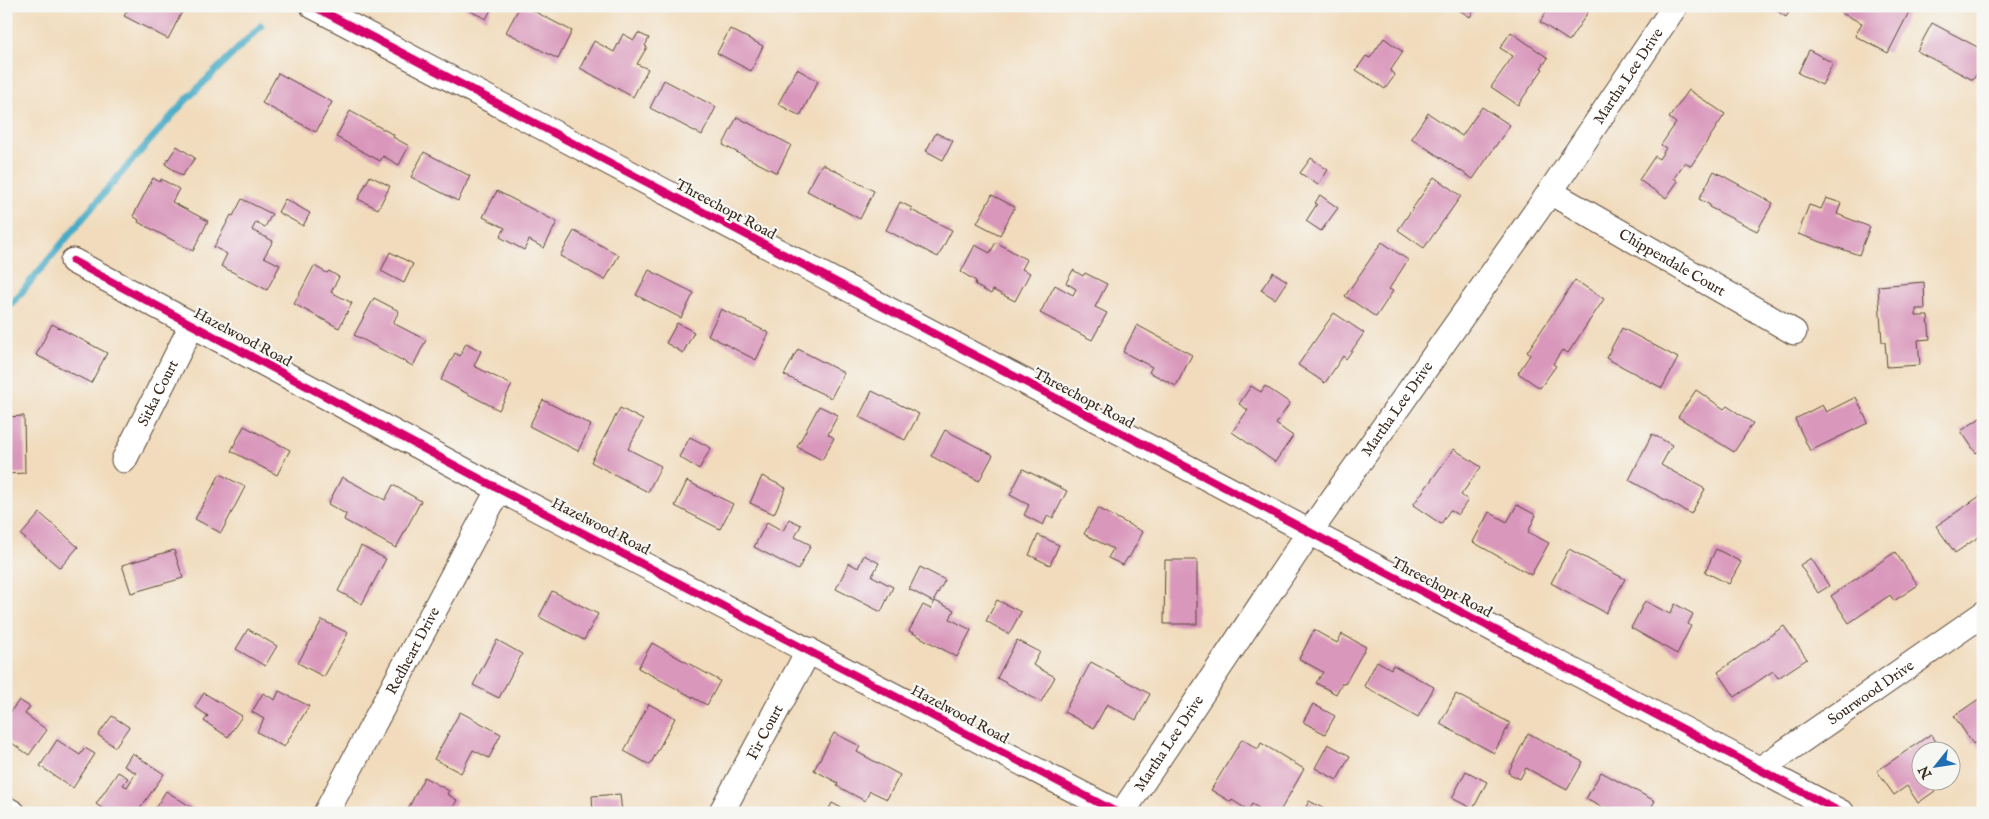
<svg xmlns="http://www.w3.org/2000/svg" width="1989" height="819" font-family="'IM FELL English',serif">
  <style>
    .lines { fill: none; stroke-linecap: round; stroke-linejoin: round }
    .stream { stroke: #46acc6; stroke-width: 7 }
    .building { fill: #d997bb }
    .street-casing { stroke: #564536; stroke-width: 27 }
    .street { stroke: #fff; stroke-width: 25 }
    .cycleway-casing { stroke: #f6f6f2; stroke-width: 11 }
    .cycleway { stroke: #d6006c; stroke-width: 8 }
    .labels { text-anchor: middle; stroke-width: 4.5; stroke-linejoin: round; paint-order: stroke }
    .street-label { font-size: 15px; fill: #3b2a1e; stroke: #f6f6f2 }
  </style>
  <rect width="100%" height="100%" fill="#f6f6f2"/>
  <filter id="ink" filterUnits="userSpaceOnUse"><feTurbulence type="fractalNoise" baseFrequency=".02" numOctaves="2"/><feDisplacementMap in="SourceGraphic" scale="10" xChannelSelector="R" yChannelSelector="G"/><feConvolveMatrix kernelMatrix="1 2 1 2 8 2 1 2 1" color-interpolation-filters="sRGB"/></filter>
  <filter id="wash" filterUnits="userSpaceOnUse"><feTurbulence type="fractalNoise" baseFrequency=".0096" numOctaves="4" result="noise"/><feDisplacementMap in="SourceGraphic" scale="20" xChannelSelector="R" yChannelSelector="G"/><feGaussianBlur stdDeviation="1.12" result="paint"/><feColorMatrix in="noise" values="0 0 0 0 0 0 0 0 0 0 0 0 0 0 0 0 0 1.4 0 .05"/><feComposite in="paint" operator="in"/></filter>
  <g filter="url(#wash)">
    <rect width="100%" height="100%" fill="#f1dbbc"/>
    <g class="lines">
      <path class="stream" d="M6,311L109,187L184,102L261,26"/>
    </g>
    <g id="blocks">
      <path class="building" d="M130,6H171L182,12L168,39L124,16Z
        M461,6H493L486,19Z
        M520,6H524L572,31L558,59L506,32Z
        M1453,6H1477L1470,17Z
        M1550,6H1592L1569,41L1540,22Z
        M1770,6H1793L1786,17Z
        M1845,6H1898L1909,12L1888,53L1855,36L1862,23L1841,13Z
        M1932,23L1983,50V63L1973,80L1917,51Z
        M730,29L763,46L751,71L717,53Z
        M1511,32L1548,58L1541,68L1543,69L1518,105L1491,87L1513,56L1500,48Z
        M638,33L649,38L645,46L647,47L637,64L648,69L633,97L580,68L594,41L614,52L623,34L634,40Z
        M1384,38L1403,52L1390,71L1395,75L1385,89L1356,70L1366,56L1370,58Z
        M1809,50L1833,63L1822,85L1798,73Z
        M797,69L818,81L800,116L778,104Z
        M278,73L332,102L316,132L262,103Z
        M664,80L716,107L702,135L650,108Z
        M1689,90L1725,114L1691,166L1685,162L1674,178L1678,181L1666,198L1639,180L1655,156L1659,159L1666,148L1661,145L1676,123L1669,118Z
        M1482,107L1510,125L1473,179L1411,138L1428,113L1462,136Z
        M350,111L394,135L393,137L409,146L399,165L383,156L380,161L336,137Z
        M737,117L791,145L777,173L723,145Z
        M936,133L953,141L943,160L926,151Z
        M177,146L195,158L182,176L165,164Z
        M424,152L470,176L458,201L411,177Z
        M1311,158L1328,170L1318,185L1300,173Z
        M822,164L874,191L860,219L807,191Z
        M1714,171L1773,203L1757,231L1709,207L1710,205L1699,199Z
        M370,176L390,186L378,209L358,199Z
        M1434,177L1461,196L1424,248L1398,230Z
        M153,178L160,182L161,179L179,189L172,202L208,221L193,251L138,222L139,220L133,216Z
        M497,191L557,222L544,248L529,240L524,250L500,237L505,228L483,217Z
        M992,195L1015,207L1000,235L977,223Z
        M1320,195L1338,208L1321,231L1306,221L1317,204L1315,203Z
        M1826,198L1841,203L1837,214L1870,227L1859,255L1798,234L1809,205L1821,209Z
        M242,199L272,214L265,227L256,222L252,230L273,241L264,257L280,265L267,290L221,266L227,254L214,247L231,215L233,216Z
        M285,199L310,213L303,226L278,212Z
        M900,202L912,208L911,210L952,230L938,257L886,230Z
        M574,231L619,255L605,280L560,256Z
        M996,242L1027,260L1022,269L1030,273L1015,301L993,290L991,294L975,285L976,281L961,272L975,245L990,253Z
        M1382,242L1408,260L1389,289L1393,291L1376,317L1345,296Z
        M390,252L413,264L404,283L381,271Z
        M314,266L327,273L329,271L339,277L331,292L352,303L339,328L294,304Z
        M649,270L694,293L681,318L636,295Z
        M1073,270L1083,276L1085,273L1107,284L1095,307L1107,313L1092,340L1040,313L1055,285L1073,295L1076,289L1066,283Z
        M1273,272L1287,281L1275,299L1261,290Z
        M1575,280L1604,299L1568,353L1562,350L1553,364L1556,366L1540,388L1518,373L1530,355L1527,352Z
        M1924,282L1925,309H1916V316H1928L1930,339L1918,340L1920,365L1887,367L1885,342H1882L1878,286Z
        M374,298L399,311L393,323L426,340L413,366L354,335Z
        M721,309L769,333L756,360L708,335Z
        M1334,313L1364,333L1346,359L1343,356L1325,383L1298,365Z
        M677,323L694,332L683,353L666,343Z
        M52,324L107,353L91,383L36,355Z
        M1137,325L1192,355L1176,386L1149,372L1152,367L1123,352Z
        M1622,328L1678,358L1662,388L1606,358Z
        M466,343L481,351L474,366L512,385L499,410L441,380L455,353L460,356Z
        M798,349L844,373L831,398L784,375Z
        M1251,386L1261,392L1265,386L1290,403L1276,424L1293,436L1275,462L1232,432L1248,410L1239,404Z
        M1696,390L1724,409L1727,406L1753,423L1734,452L1678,417Z
        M872,391L919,414L905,440L859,417Z
        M1856,397L1868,423L1810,451L1795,419L1822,405L1826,412Z
        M543,400L591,425L578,451L529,426Z
        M819,406L838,415L828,434L834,438L822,460L797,447Z
        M620,408L643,420L628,449L661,466L648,492L591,462Z
        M24,416L25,473L6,474V417Z
        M1983,416V448L1976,453L1961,431Z
        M244,426L290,450L277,475L231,451Z
        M945,430L993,455L979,481L931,456Z
        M1652,434L1672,445L1661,465L1705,489L1691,514L1629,480Z
        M690,437L711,448L699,469L679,457Z
        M1454,449L1481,467L1461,495L1468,500L1458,515L1450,510L1441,524L1413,505Z
        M1023,469L1067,491L1053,518L1048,515L1043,525L1024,515L1029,505L1010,495Z
        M220,474L245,487L221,533L195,519Z
        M762,476L786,488L774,514L750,503Z
        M342,477L385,500L393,485L421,501L396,548L344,520L346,514L328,504Z
        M687,481L733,504L720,529L675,506Z
        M1983,494V534L1955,553L1936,526Z
        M1517,505L1536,515L1528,532L1549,543L1531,575L1473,542L1489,512L1507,522Z
        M1098,508L1143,532L1129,558L1128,557L1123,565L1108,558L1113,549L1084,534Z
        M40,513L78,547L60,568L21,535Z
        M789,519L801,525L795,537L811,545L798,570L754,547L767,522L783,531Z
        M1038,535L1059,545L1050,565L1029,555Z
        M361,546L386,559L362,604L338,591Z
        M1569,549L1625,579L1606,613L1551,583Z
        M1716,549L1741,562L1729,584L1705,572Z
        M174,550L183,578L131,593L122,565Z
        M1895,552L1918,585L1894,601L1890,595L1849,623L1831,596Z
        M864,555L879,563L872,576L893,587L881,612L836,589L849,563L858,568Z
        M1811,558L1829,586L1818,593L1800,565Z
        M1165,560H1197V624H1164Z
        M920,567L945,580L933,602L909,589Z
        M552,591L598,614L584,640L539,617Z
        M997,600L1021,612L1009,634L986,621Z
        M935,601L954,610L950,619L971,630L957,657L909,631L923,605L931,609Z
        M1645,601L1670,614L1675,604L1693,614L1688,624L1691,626L1677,654L1631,628Z
        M322,620L348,633L324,677L298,663Z
        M1784,626L1807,659L1778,678L1773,671L1735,697L1718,672Z
        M248,629L277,646L265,666L236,649Z
        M1314,630L1337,643L1342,634L1366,647L1345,684L1342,683L1336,694L1316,683L1323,672L1299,659Z
        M497,640L522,654L499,698L473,685Z
        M1017,640L1040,652L1033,665L1055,677L1041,702L997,678Z
        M652,643L720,681L707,705L638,668Z
        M1377,661L1391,669L1393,665L1434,687L1418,717L1364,686Z
        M1091,662L1150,694L1136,720L1107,704L1094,728L1064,712Z
        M279,691L309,706L284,747L257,732L264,719L252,712L263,693L275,700Z
        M204,693L242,716L228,737L204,721L208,716L195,707Z
        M1456,694L1510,723L1494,753L1440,724Z
        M1983,696V752L1976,742L1973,744L1954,716Z
        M19,700L30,707L25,714L47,730L29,755L6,739V718Z
        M649,704L675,718L650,765L624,751Z
        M1313,704L1335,716L1325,734L1303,722Z
        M460,712L501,734L489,758L473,750L461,773L434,759Z
        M112,716L129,727L115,747L98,735Z
        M834,733L860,746L857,752L900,775L887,799L870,791L865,801L837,786L838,783L814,770Z
        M1528,733L1583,762L1567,790L1526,768L1520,779L1508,773Z
        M1931,734L1943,752H1922V782H1929L1935,791L1918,803L1907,786L1894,795L1877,771Z
        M1242,739L1258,749L1261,743L1304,769L1279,813H1267L1252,804L1248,810L1232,800L1231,802L1211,790Z
        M57,740L80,755L85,748L95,754L73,788L40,766Z
        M1328,744L1350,756L1337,780L1315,768Z
        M132,753L164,774L137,813H109L96,804L118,772L128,778L123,785L127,787L136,773L124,766Z
        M1466,771L1487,782L1473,809L1452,798Z
        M1601,772L1655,801L1648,813H1606L1607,810L1586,799Z
        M424,777L449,791L447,794L457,800L450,813H406Z
        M166,791L201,813H152Z
        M620,794L622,813H593L592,796Z
        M1309,801L1332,813H1303Z
        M832,803L851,813H827Z"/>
    </g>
  </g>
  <g filter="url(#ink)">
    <use href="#blocks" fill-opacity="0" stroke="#564536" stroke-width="1"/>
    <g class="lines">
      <defs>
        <g id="street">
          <path d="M313,6L1842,813"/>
          <path id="s1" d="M1550,192L1794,332"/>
          <path d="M73,261L499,489L1118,813"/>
          <path id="s2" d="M124,460L192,325"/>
          <path id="s3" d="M1759,770L1983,614"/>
          <path d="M6,809L13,813"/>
          <path id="s4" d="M326,813L499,489"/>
          <path id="s5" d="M721,813L809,650"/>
          <path id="s6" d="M1122,813L1309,533L1550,192L1675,6"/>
        </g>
      </defs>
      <use href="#street" class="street-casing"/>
      <use href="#street" class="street"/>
      <defs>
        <path id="cycleway" d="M313,6L1842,813
          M73,261L499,489L1118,813"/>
      </defs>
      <use href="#cycleway" class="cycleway-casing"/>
      <use href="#cycleway" class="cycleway"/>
    </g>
  </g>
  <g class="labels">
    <g class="street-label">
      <text dy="5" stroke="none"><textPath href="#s6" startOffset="894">Martha Lee Drive</textPath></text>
      <text transform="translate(726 209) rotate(28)" y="5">Threechopt Road</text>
      <text dy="5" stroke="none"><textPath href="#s1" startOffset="141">Chippendale Court</textPath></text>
      <text transform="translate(243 337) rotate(28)" y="5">Hazelwood Road</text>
      <text dy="5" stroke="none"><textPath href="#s2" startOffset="75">Sitka Court</textPath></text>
      <text transform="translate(1084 398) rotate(28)" y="5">Threechopt Road</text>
      <text dy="5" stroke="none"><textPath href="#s6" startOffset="489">Martha Lee Drive</textPath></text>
      <text transform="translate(601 526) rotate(27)" y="5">Hazelwood Road</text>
      <text transform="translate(1442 587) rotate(28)" y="5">Threechopt Road</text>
      <text dy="5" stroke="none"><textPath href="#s4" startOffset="184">Redheart Drive</textPath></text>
      <text dy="5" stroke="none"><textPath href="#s3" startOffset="136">Sourwood Drive</textPath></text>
      <text transform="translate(960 714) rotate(28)" y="5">Hazelwood Road</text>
      <text dy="5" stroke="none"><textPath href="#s5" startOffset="92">Fir Court</textPath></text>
      <text dy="5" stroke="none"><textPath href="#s6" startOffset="84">Martha Lee Drive</textPath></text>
    </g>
  </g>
  <rect width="1989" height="819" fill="none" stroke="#f6f6f2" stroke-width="25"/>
  <g transform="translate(1936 766) rotate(240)"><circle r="24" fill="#f6f6f2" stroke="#aba49d"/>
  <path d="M0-4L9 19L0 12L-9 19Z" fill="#1f6fb2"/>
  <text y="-8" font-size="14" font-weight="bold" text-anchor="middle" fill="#3b2a1e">N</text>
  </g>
</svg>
